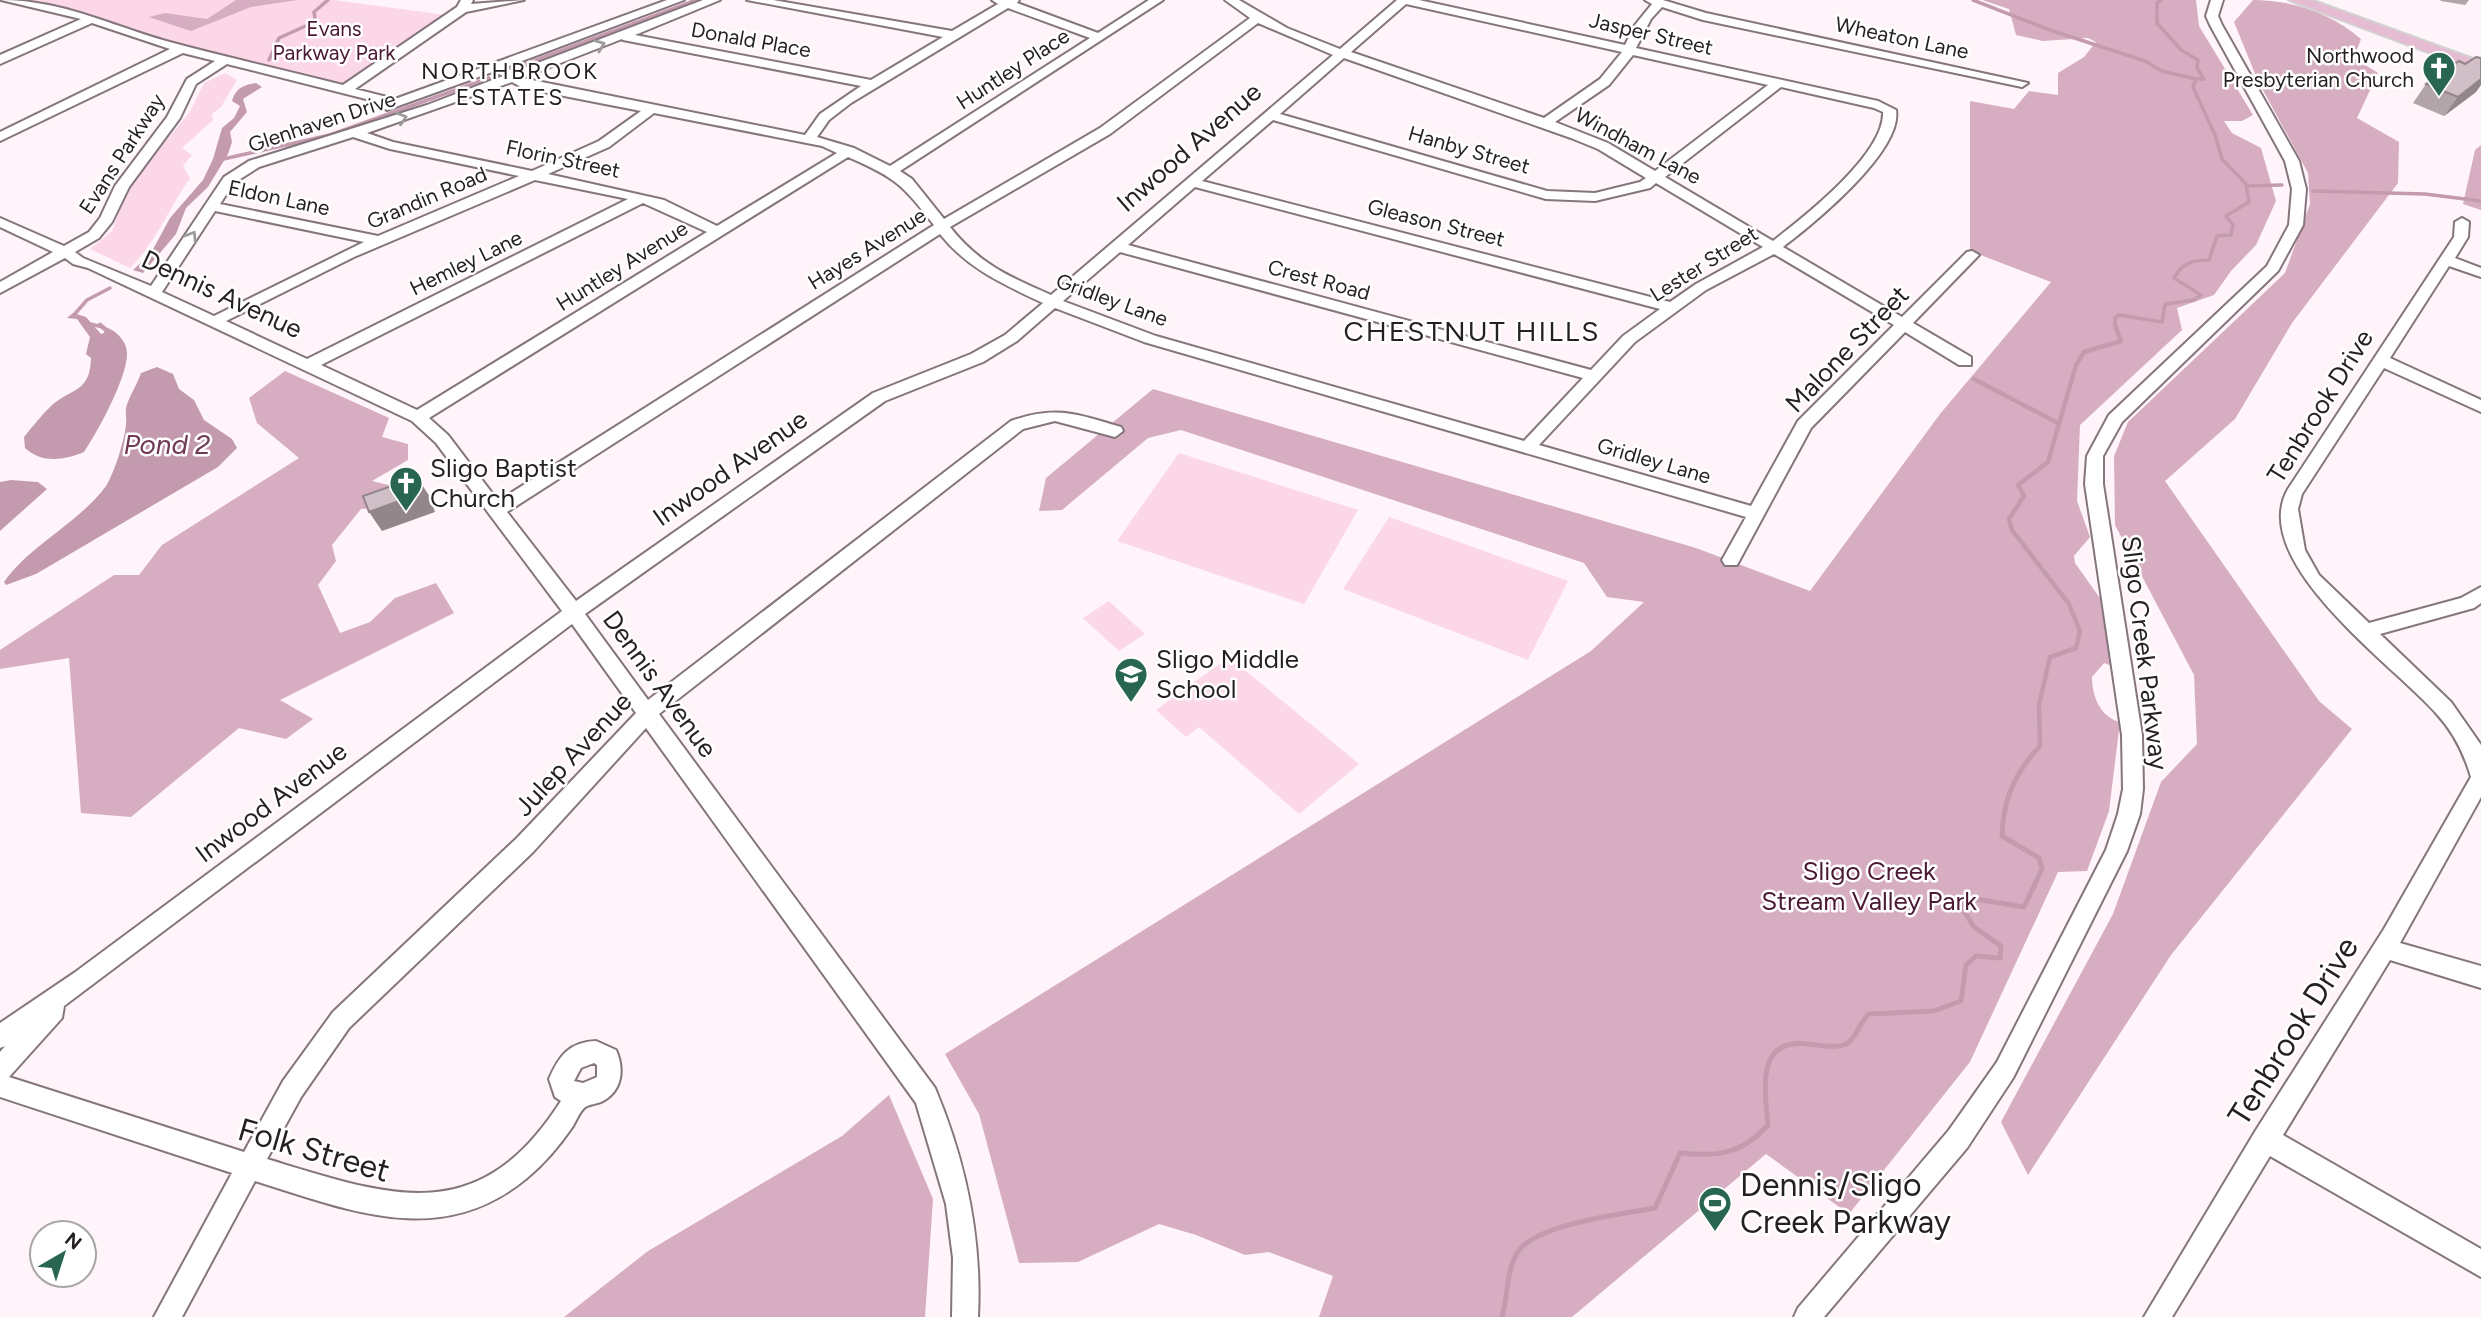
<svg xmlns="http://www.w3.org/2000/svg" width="2481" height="1317" font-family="Figtree,sans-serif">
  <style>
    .green { fill: #fcd7e8 }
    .forest { fill: #d7adc1 }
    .water { fill: #c49bae }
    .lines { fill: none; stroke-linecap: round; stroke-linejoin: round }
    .stream-far2 { stroke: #c49bae; stroke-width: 3.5 }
    .stream-far1 { stroke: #c49bae; stroke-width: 4.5 }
    .stream { stroke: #c49bae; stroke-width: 5 }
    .minor-casing { stroke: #85757c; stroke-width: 4 }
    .major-casing { stroke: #d3d2d3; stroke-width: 4 }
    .minor { fill: #fff; fill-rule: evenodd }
    .major { fill: #e5bcd1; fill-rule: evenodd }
    .wall { fill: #b3a4aa }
    .shaded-wall { fill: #92868b }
    .building { fill: #d0bfc6; stroke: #92868b; stroke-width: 2 }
    .oneway { stroke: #9d9a9b }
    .labels { text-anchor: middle; stroke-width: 5; stroke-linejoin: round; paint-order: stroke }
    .far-park-label { font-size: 21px; fill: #4b1835; stroke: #fff }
    .far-street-label { font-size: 21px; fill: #251f21; stroke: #fff }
    .far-poi-label { font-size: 21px; fill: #251f21; stroke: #fff; text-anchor: end }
    .far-neighbourhood-label { font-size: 23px; letter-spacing: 2px; fill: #251f21; stroke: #fff }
    .street-label { font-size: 26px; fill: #251f21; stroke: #fff }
    .poi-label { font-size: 26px; fill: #251f21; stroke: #fff; text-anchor: start }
    .park-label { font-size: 26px; fill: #4b1835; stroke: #fff }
    .neighbourhood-label { font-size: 28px; letter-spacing: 2px; fill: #251f21; stroke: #fff }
    .water-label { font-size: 28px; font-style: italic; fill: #703956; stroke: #fff }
    .near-street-label { font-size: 32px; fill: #251f21; stroke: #fff }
    .near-poi-label { font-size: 32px; fill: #251f21; stroke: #fff; text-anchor: start }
  </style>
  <rect width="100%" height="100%" fill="#fff4f9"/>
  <path class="green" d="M30,0H334L446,15L346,85L170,42L93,16Z
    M225,73L237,80L221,107L212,114L213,120L182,148L192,155L183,166L190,178C170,207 154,245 130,268L90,249L112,231L125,194L138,174L190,112L204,83Z
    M1179,453L1358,510L1304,604L1117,541Z
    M1389,517L1568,581L1528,660L1343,589Z
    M1109,601L1145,634L1119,651L1083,618Z
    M1229,657L1359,764L1299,814L1199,727L1186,737L1156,710Z"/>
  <path class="forest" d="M236,0H298L251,7L191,31L149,17L165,13L207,19Z
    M1982,0H2196L2199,26L2253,115L2242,121H2224L2232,133L2261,148L2276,201L2256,245L2231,271L2214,295L2177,308L2182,330L2080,425L2077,501L2090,537L2074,556L2075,563L2102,601L2112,666L2104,663L2092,677C2092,696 2100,717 2120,722L2109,811L2087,871L2058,872L1970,1062L1849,1214L1766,1154L1572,1317H1319L1333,1276L1269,1252L1245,1255L1196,1235L1159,1224L1078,1262L1019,1263L979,1114L945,1054L1591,651L1644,602L1607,597L1584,563L1181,430L1148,438L1062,510L1039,511L1046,478L1153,389L1696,548L1810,591L1940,414L2051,282L1970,251V101L2014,109L2029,91L2058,95V73L2084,57L2096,42L2088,38L2043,41L2016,35L2009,9Z
    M2253,0C2291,0 2332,13 2361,39L2354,58L2378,73L2357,118L2399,142L2398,183L2292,323L2235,419L2165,481L2319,701L2352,729L2171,955L2028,1175L2001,1122L2113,914L2161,782L2197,744L2194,675L2115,525L2114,456L2128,422L2285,273L2310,204L2308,173L2258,81L2234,22Z
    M2481,145V210L2463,204L2475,150Z
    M285,371L389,418L382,437L408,444V460L372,481L401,488L381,507L361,509L332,545L336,561L318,585L340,633L370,622L395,598L436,583L454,613L280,700L313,719L286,739L239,728L131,817L81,813L69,658L0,669V650L114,575H139L162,545L299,458L257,423L249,398Z
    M889,1095L933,1199L925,1317H564L648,1251L842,1136Z"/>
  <path class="water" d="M256,83L262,87L243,99L247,112L230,132L232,142L228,154L208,187L186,208L176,234L143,273L133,270L151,253L170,218L203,180L213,159L222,128L234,118L240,106L232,101C236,88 243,85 256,83Z
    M73,313L86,317L101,334L104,333L105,327C116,330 128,342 127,355C126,380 98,431 84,452C65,460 42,464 25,448L24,437C32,427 41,416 50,407C71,387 90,394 91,358L86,354L90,337L77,319L67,318Z
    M157,367L173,374L179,389L194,400L204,420L232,439L237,448L218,467L36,574L6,585L4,582C31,544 79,523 106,486C114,474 125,439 126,424C127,419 125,413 126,408C129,396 137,385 141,373Z
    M11,480L38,482L47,489L0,531V482Z"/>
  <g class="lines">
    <path class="stream-far2" d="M1973,0L2047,29L2145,61L2162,71L2196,79
      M269,60L279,38L310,24L315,18L314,12L328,0
      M515,68L696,0
      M219,160L330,135L489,78
      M2248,186L2282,185
      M2313,191L2425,194L2481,201
      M73,316L87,300L110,288
      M90,324L103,327
      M2115,327V318L2119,315L2162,322L2165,304L2194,300L2201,295L2174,278C2182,263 2193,260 2209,260L2217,236L2231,235L2233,225L2226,216L2249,202L2246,184L2222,159L2215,135L2193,87L2196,79H2204L2197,68L2198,60L2181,50L2157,23V3L2161,0"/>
    <path class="stream-far1" d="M100,325L110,333
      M1974,379L2056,422
      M2032,755L2040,746L2039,705L2050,657L2076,648L2080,631L2069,604L2012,530L2009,519L2024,496L2018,485L2048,462L2076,365L2084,352L2121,341L2115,325"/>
    <path class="stream" d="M1502,1317C1508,1296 1506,1272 1517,1253C1534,1224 1623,1214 1655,1208L1680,1153C1718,1157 1742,1154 1768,1125C1765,1091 1755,1037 1808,1044C1820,1045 1834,1049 1846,1044C1857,1038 1859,1022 1869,1014L1934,1011L1961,1001L1966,965L1976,956L2000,958L2001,946L1974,927L1962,908L1964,897L2024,907L2042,869L2039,858L2002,836C2003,803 2012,779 2033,754"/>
    <defs>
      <path id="minor" d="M1,0C61,0 110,25 166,41C225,57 284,70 343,85L457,7L461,0H473L471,4L524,0L466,12L355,89L395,99L667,0H684L506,67L514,72L703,0H720L635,35L871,80L943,37L747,0H773L952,31L998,4L992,0H1019L1017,3L1098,33L1149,0H1163L900,171L912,179L944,219L1100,128L1250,18L1225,0H1239L1287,28L1340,49L1397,0H1419L1625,45L1635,25L1652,4L1645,0H1663L1706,13L2028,83L2022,87L1703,20L1662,7L1651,19L1636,48L1878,101L1896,110C1903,151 1813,224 1783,247L1902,317L1967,252L1972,251L1979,255L1913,323L1971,357V365H1959L1905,332L1811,428L1737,565H1725L1722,560L1746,517L1144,342L1055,308L1017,341L983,362L885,401L585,614L648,700L1011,421C1055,405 1078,414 1121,427L1123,431L1115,437L1055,421L1023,429L659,714L935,1088C966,1162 982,1237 978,1317H952L953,1258L946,1204L916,1103L646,728L533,852L349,1028L301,1097L267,1159C390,1196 478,1231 561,1101L555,1097L549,1079C559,1056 569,1042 596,1041L616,1050C624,1068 623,1090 603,1101C598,1104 588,1104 584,1108C579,1113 576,1121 573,1126C560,1145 545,1163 527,1178C441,1250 349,1210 255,1181L182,1317H154L232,1173L0,1097V1052L5,1046L0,1048V1023L74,973L562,611L436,443L412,421L88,268L73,264L65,258L0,293V282L53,252L0,227V218L64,246L89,232L100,218L115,186L167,117L187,79L215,61L183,53L0,141V132L170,49L92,23L0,64V55L81,19ZM1406,4L1622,52L1600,79L1544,118L1351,52ZM1008,8L1090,38L890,166L854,148L817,137L829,120L851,103ZM1258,23L1333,55L1051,295C1010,277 979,264 950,227L1110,134ZM622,39L623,40L861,86L820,114L805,135L522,78ZM1633,55L1768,85L1655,171L1608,143L1555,122L1609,85ZM1344,58L1571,138L1598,149L1646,178L1640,182L1595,193L1547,191L1280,114ZM227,64L382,103L381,106L387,110L495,71L503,76L427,105L249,161L224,177L151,286L83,258L75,252L99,238L112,222L129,187L180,118L196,84ZM512,82L523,88L641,111L599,141L532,171L393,142L367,133ZM1781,87L1874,108L1883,112C1885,154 1804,217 1773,241L1665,177ZM654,113L822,146L837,153L717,226L664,200L548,174L609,147ZM1273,120L1546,199L1595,201L1650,188L1656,183L1763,247L1696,284L1670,302L1202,181ZM353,137L390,149L519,176L378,236L220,204L234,183L259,167ZM848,157C896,178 902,184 934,225L498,501L448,435L429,418ZM535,180L628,199L307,359L226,321L354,257ZM1195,187L1660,309L1623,336L1591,370L1128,245ZM643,203L707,232L417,410L321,365ZM215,211L364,242L214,316L162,292ZM940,234C968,269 1003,284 1043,303L1005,335L971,354L873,393L576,601L507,512ZM1120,252L1583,378L1524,441L1156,336L1063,301ZM1774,254L1894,325L1798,421L1751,506L1539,445L1635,342L1706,290ZM572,624L636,713L517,838L333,1012L283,1081L244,1152L9,1077L62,1018L64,1006ZM594,1063L597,1065V1077L583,1083L574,1081L581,1068Z
        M2211,0H2223L2218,16L2222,25L2299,161L2306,189L2303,225L2278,271L2122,422L2103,456V484L2142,735L2143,789L2140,814L2127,851L2013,1078L1967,1148L1824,1317H1794L1798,1308L1949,1130L1997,1062L2106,850L2118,814L2123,789L2122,735L2085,484L2087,456L2109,415L2267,266L2289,225L2292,189L2285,161L2210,25L2206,16Z
        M2462,218L2469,222L2468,237L2455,258L2481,268V277L2449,266L2390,358L2481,400V412L2384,368L2302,494L2298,509L2305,550L2319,575L2369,623L2461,598L2481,587V603L2474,608L2380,634L2451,702L2481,745V797L2400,943L2481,966V988L2390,960L2283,1135L2481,1249V1277L2270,1156L2172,1317H2144L2256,1130L2384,929L2471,777C2464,753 2453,731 2435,712C2392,664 2247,561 2288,489L2454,237L2455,222Z"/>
      <path id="major" d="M2289,0H2311L2481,62V72Z"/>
    </defs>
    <use href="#minor" class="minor-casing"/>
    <use href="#major" class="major-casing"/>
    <use href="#minor" class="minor"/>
    <use href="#major" class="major"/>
  </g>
  <path class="wall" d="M2440,0H2469L2465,5L2441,1Z
    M2426,84L2476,92L2444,116L2413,103Z"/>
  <path class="shaded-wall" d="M2481,74V85L2476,92L2444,116L2458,97Z
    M417,477L430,497L435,512L382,531L369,512Z"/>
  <path class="building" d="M2476,57L2481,58V79L2458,97L2426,84L2459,61L2465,64Z
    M417,477L423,492L369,512L363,496Z"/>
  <defs><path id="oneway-chevron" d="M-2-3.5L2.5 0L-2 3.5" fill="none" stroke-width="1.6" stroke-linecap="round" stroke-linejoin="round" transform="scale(1.75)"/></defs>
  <g class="oneway">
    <use href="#oneway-chevron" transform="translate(600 45) rotate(-21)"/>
    <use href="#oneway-chevron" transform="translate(402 118) rotate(-17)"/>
    <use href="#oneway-chevron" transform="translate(192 236) rotate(-58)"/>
  </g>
  <defs>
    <symbol id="church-pin" viewBox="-11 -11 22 30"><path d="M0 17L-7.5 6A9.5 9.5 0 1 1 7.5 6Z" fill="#296652" stroke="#fff"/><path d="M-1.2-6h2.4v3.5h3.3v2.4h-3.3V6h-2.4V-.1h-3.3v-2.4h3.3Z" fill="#fff"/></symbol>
    <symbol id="school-pin" viewBox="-11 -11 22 30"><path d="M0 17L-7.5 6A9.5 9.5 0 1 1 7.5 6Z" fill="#296652" stroke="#fff"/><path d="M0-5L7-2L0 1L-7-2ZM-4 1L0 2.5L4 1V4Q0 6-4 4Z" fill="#fff"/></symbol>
    <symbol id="stadium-pin" viewBox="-11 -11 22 30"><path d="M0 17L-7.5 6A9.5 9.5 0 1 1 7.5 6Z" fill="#296652" stroke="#fff"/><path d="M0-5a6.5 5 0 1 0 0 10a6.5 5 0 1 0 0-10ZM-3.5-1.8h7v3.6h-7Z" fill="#fff"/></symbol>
  </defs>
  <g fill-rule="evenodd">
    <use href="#church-pin" x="2420" y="49" width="38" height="52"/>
    <use href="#church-pin" x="387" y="464" width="38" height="52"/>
    <use href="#school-pin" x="1112" y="655" width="38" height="52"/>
    <use href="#stadium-pin" x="1696" y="1184" width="38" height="52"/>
  </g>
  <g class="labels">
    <g class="far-park-label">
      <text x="334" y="36">Evans<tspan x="334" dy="24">Parkway Park</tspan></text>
    </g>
    <g class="far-street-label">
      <text transform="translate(1651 34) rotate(13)" y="7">Jasper Street</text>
      <text transform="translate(1902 38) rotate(12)" y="7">Wheaton Lane</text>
      <text transform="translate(751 40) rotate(10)" y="7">Donald Place</text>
      <text transform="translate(1013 69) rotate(-33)" y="7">Huntley Place</text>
      <text transform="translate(322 122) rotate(-18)" y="7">Glenhaven Drive</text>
      <text transform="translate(1638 146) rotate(28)" y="7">Windham Lane</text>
      <text transform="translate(1469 150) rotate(16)" y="7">Hanby Street</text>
      <text transform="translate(122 154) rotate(-57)" y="7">Evans Parkway</text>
      <text transform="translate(563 159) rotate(12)" y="7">Florin Street</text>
      <text transform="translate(279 198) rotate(12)" y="7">Eldon Lane</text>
      <text transform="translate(427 198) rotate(-23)" y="7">Grandin Road</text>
      <text transform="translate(1436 223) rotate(14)" y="7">Gleason Street</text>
      <text transform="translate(867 249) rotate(-32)" y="7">Hayes Avenue</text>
      <text transform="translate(466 263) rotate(-26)" y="7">Hemley Lane</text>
      <text transform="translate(1704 264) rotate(-32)" y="7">Lester Street</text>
      <text transform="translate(622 266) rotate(-32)" y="7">Huntley Avenue</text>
      <text transform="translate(1319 280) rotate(15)" y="7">Crest Road</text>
      <text transform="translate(1112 300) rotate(20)" y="7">Gridley Lane</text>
      <text transform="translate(1654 461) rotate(16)" y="7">Gridley Lane</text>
    </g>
    <g class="far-poi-label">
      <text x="2414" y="63">Northwood<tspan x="2414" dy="24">Presbyterian Church</tspan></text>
    </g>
    <g class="far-neighbourhood-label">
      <text x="510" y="79">NORTHBROOK<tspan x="510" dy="26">ESTATES</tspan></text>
    </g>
    <g class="street-label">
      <text transform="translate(1189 147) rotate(-41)" y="9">Inwood Avenue</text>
      <text transform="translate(222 294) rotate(25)" y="9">Dennis Avenue</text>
      <text transform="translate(1847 349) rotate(-46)" y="9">Malone Street</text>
      <text transform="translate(2320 406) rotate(-58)" y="9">Tenbrook Drive</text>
      <text transform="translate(730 468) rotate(-35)" y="9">Inwood Avenue</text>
      <text transform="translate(2145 653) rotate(83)" y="9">Sligo Creek Parkway</text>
      <text transform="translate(660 684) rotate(54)" y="9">Dennis Avenue</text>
      <text transform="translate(573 754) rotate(-47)" y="9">Julep Avenue</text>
      <text transform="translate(271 802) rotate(-37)" y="9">Inwood Avenue</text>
    </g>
    <g class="poi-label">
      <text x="430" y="477">Sligo Baptist<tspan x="430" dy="30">Church</tspan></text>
      <text x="1156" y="668">Sligo Middle<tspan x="1156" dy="30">School</tspan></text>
    </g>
    <g class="park-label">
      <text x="1869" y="880">Sligo Creek<tspan x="1869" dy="30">Stream Valley Park</tspan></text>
    </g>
    <g class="neighbourhood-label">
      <text x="1472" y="341">CHESTNUT HILLS</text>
    </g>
    <g class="water-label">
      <text x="167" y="454">Pond 2</text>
    </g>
    <g class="near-street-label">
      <text transform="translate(2293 1031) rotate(-58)" y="11">Tenbrook Drive</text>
      <text transform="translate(314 1150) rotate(16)" y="11">Folk Street</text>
    </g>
    <g class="near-poi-label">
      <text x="1740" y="1196">Dennis/Sligo<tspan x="1740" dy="37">Creek Parkway</tspan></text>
    </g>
  </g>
  <g transform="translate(63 1254) rotate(39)"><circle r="33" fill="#ffffff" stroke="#a8a5a6" stroke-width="2"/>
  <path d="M0-5L12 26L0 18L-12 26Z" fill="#296652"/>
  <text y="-10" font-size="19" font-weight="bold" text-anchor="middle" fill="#251f21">N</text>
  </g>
</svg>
